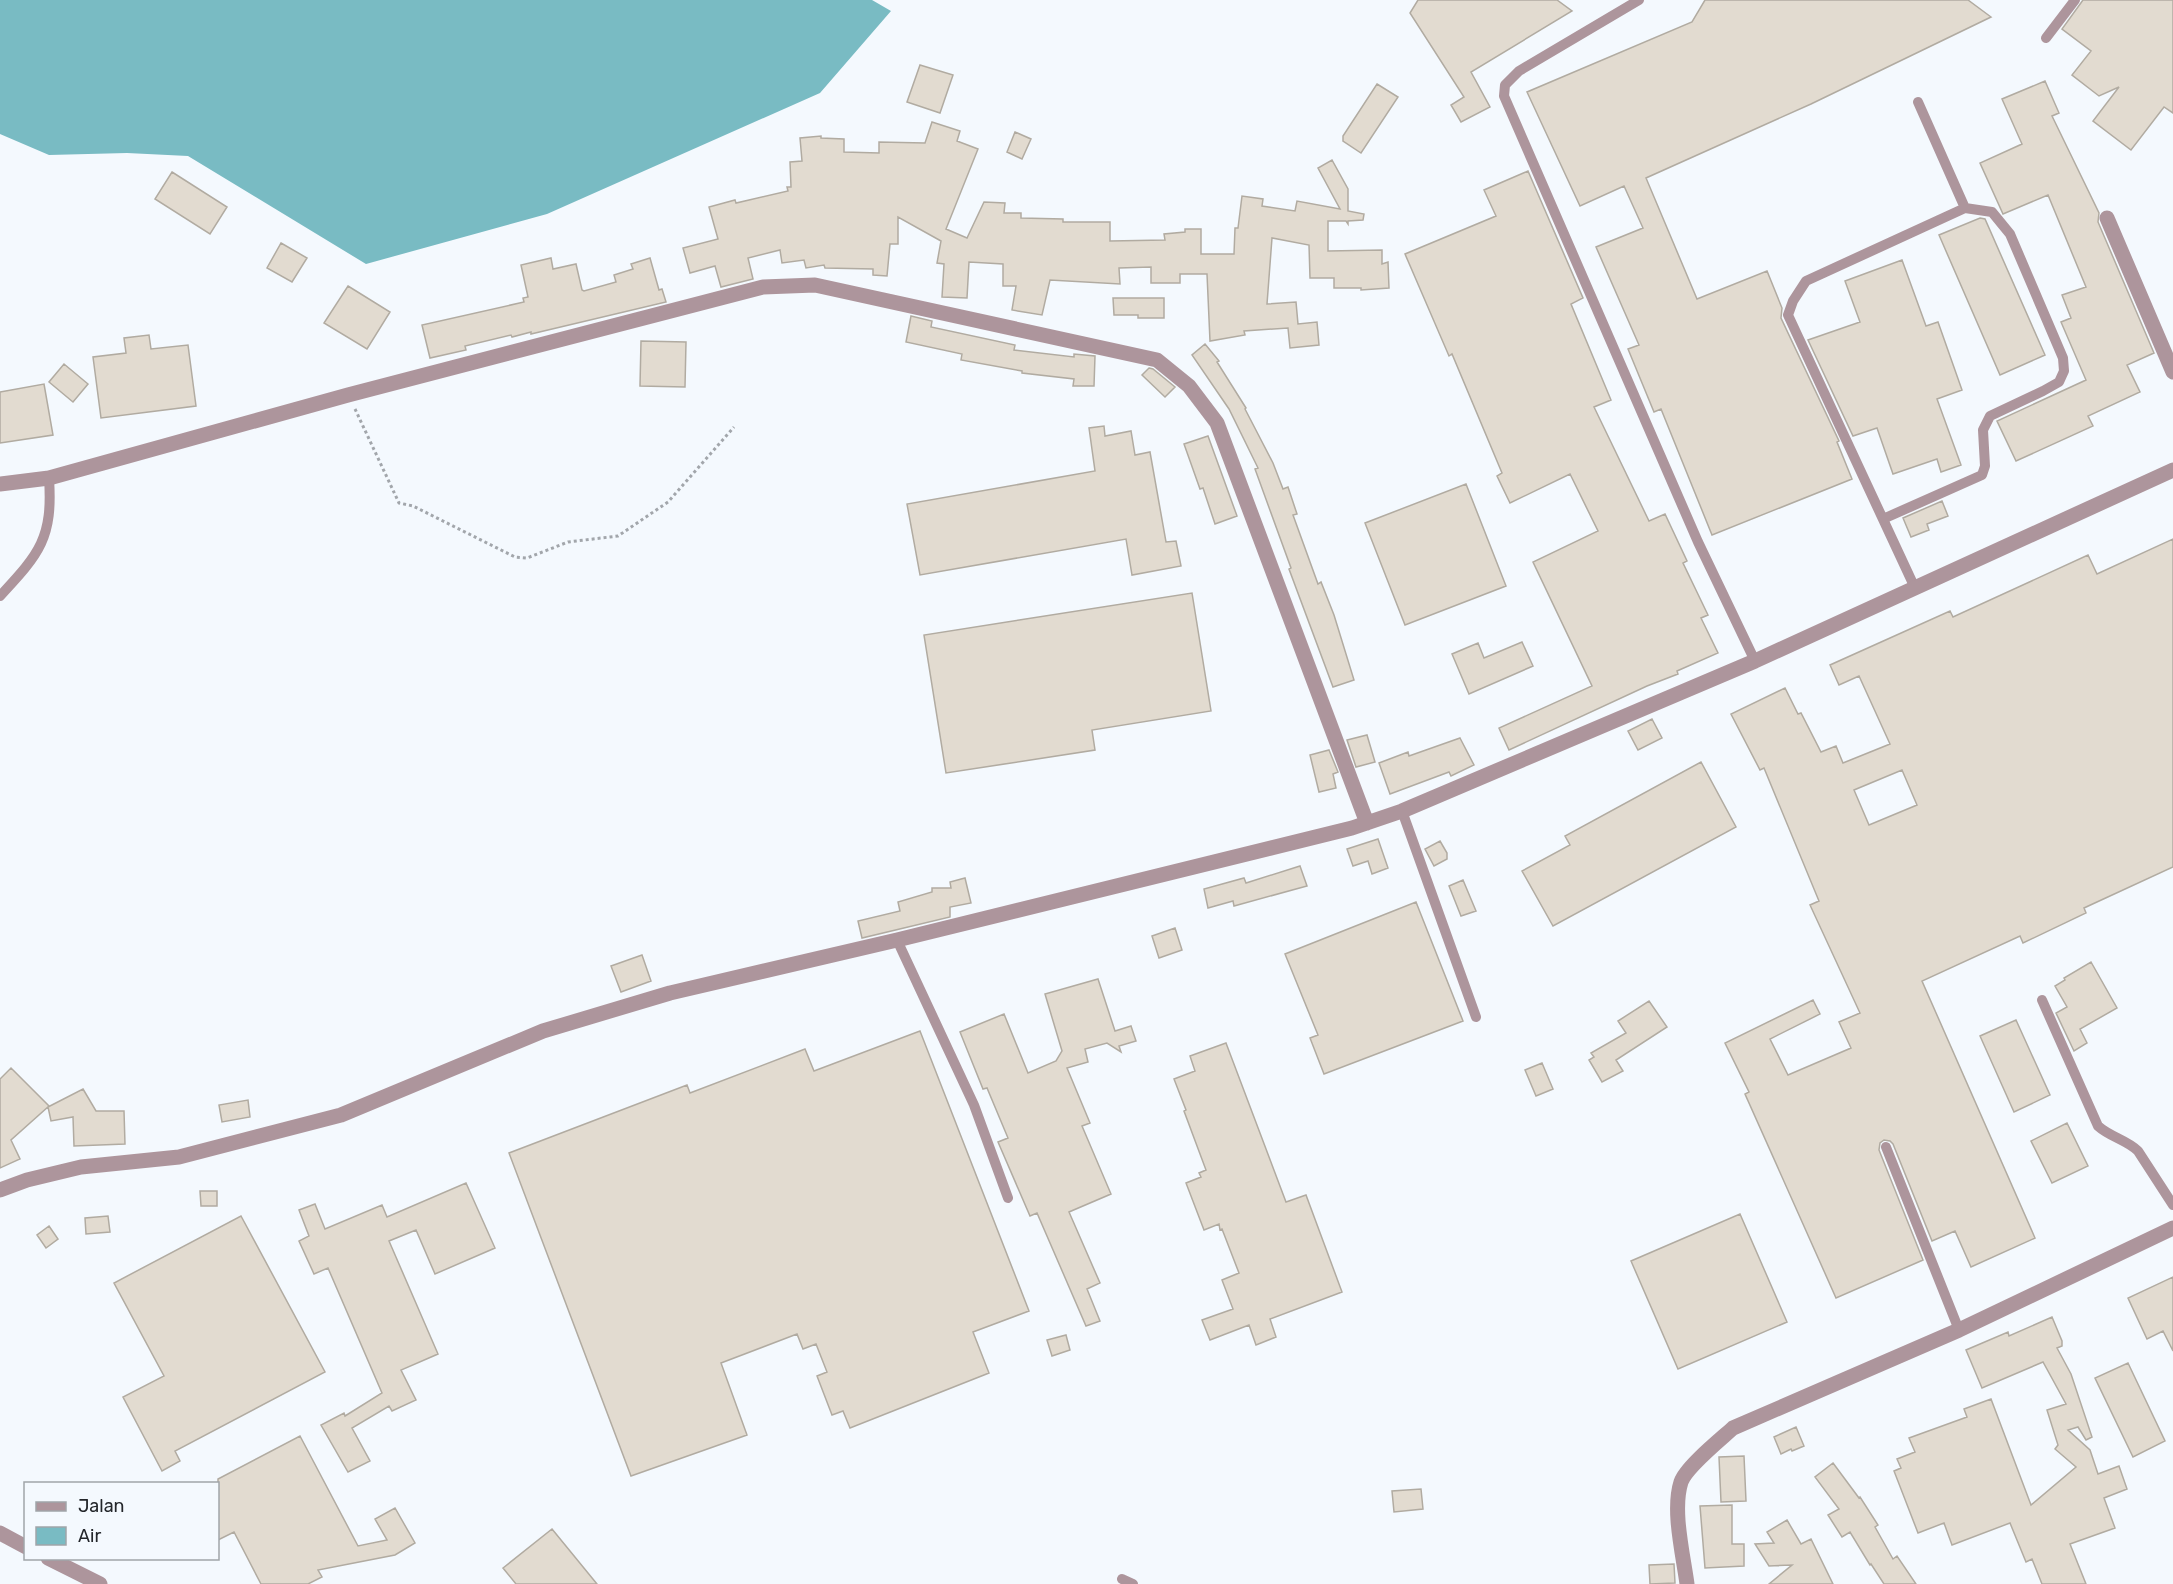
<svg xmlns="http://www.w3.org/2000/svg" width="2173" height="1584" font-family="Rubik,sans-serif">
  <style>
    .water { fill: #79bbc3 }
    .building { fill: #e2dbd0; stroke: #b1aba1; stroke-width: 1.5; fill-rule: evenodd }
    .lines { fill: none; stroke-linecap: round; stroke-linejoin: round }
    .path { stroke: #a2a6ab; stroke-width: 3; stroke-dasharray: 3 3; stroke-linecap: butt }
    .service { stroke: #ad959c; stroke-width: 10 }
    .minor { stroke: #ad959c; stroke-width: 15 }
  </style>
  <rect width="100%" height="100%" fill="#f4f9fe"/>
  <path class="water" d="M0,0H872L891,11L820,93L547,214L366,264L188,156L127,153L49,155L0,134Z"/>
  <path class="building" d="M1418,0H1557L1572,11L1471,72L1490,107L1461,122L1451,105L1464,97L1410,13Z
    M1705,0H1968L1991,17L1811,104L1646,178L1697,299L1767,271L1782,308L1781,318L1839,441L1837,442L1852,479L1712,535L1661,409L1654,412L1628,349L1639,345L1596,247L1643,228L1624,186L1580,206L1527,92L1692,22Z
    M2083,0H2173V113L2164,107L2131,150L2093,121L2119,87L2099,96L2072,75L2091,51L2062,29Z
    M920,65L953,75L940,113L907,102Z
    M2045,81L2059,113L2052,116L2099,213L2098,222L2154,353L2127,365L2140,392L2088,416L2093,426L2016,461L1997,421L2086,380L2061,322L2071,318L2062,295L2086,287L2048,195L2003,214L1980,163L2022,144L2002,99Z
    M1377,84L1398,97L1361,153L1343,141V136Z
    M932,122L960,131L957,141L978,149L946,229L967,238L984,202L1005,203L1004,213H1021V218L1063,219V222H1110V241L1165,240L1164,234L1185,232V229H1201V254H1234L1235,228H1238L1242,196L1263,199L1262,206L1295,211L1297,201L1340,209L1318,168L1332,160L1348,189V211L1364,214L1363,220L1348,221V224L1346,221H1328V251L1382,250V264L1388,262L1389,288L1361,290V288H1334V278H1310L1309,245L1272,238L1267,304L1296,302L1298,324L1317,322L1319,345L1290,348L1288,328L1244,331L1245,335L1210,341L1207,274H1180V283H1151V267L1119,268L1120,284L1050,280L1042,315L1012,310L1016,286H1003V264L969,262L967,298L942,297L944,264L937,263L941,241L898,217V244H890L887,276L873,275V269L825,268L824,265L806,268L804,260L782,263L780,250L748,258L753,279L721,287L715,266L690,273L683,248L718,239L709,207L735,200L736,203L788,191L787,187H791L790,162L802,161L800,138L821,136V138L844,139V152L879,153V142L925,143Z
    M1015,132L1031,139L1022,159L1007,152Z
    M1528,171L1583,298L1571,304L1611,400L1594,407L1649,521L1665,514L1687,561L1683,563L1708,615L1701,618L1718,653L1677,671L1678,674L1647,686L1509,750L1499,728L1592,686L1533,562L1598,531L1570,474L1510,503L1497,476L1502,473L1452,354L1449,356L1405,254L1496,216L1484,190Z
    M172,172L227,207L210,234L155,199Z
    M1980,218L1985,219L2045,355L2000,375L1939,235Z
    M281,243L307,258L292,282L267,268Z
    M551,258L553,269L576,264L582,290L584,291L616,282L614,275L633,269L631,264L650,258L659,290L662,289L666,302L531,334V332L512,337L511,335L465,346L466,350L430,358L422,325L524,302L523,298L528,297L521,265Z
    M1902,260L1926,326L1938,322L1962,390L1937,399L1961,465L1941,472L1937,459L1893,474L1877,428L1853,436L1808,340L1860,322L1845,281Z
    M348,286L390,312L367,349L324,323Z
    M1113,298H1164V318H1138V315H1114Z
    M911,316L932,321L931,327L1015,345L1014,350L1074,357V354L1095,356L1094,386H1073L1074,379L1022,373V371L961,360L962,354L906,342Z
    M149,335L151,349L188,345L196,406L101,418L93,357L126,353L124,338Z
    M641,341L686,342L685,387L640,386Z
    M1205,344L1219,361L1217,362L1246,408L1245,409L1273,463L1283,489L1288,487L1297,514L1293,515L1318,584L1321,582L1334,615L1354,680L1333,687L1289,569L1291,568L1255,469L1258,468L1229,409L1192,355Z
    M64,364L88,384L73,402L49,382Z
    M1149,368L1153,369L1175,387L1165,397L1142,375Z
    M44,384L53,435L0,443V392Z
    M1104,426L1105,436L1131,431L1135,455L1150,452L1166,542L1176,541L1181,566L1132,575L1126,539L920,575L907,504L1095,471L1089,428Z
    M1208,436L1237,516L1215,524L1203,488L1200,489L1184,444Z
    M1466,484L1506,586L1405,625L1365,523Z
    M1942,501L1948,516L1927,524L1929,530L1911,537L1903,518Z
    M2173,539V867L2084,908L2086,913L2023,943L2020,936L1922,981L2035,1238L1971,1267L1955,1231L1932,1241L1893,1144L1890,1141L1884,1140L1880,1143L1879,1150L1923,1260L1836,1298L1745,1094L1749,1092L1725,1043L1813,1000L1820,1014L1770,1039L1788,1075L1851,1048L1839,1022L1860,1013L1810,905L1819,901L1764,768L1760,770L1731,714L1785,688L1798,714L1801,713L1821,752L1836,746L1843,763L1890,744L1859,676L1839,685L1830,665L1950,611L1953,617L2088,555L2097,574ZM1902,770L1917,805L1869,825L1854,790Z
    M1192,593L1211,711L1092,730L1095,750L946,773L924,635Z
    M1522,642L1533,666L1469,694L1452,654L1478,643L1484,658Z
    M1652,719L1662,738L1638,750L1628,731Z
    M1367,735L1375,762L1356,767L1347,740Z
    M1460,738L1474,765L1451,776L1449,772L1390,794L1379,763L1408,752L1409,756Z
    M1329,750L1338,772L1333,774L1336,788L1319,792L1310,755Z
    M1701,762L1736,827L1553,926L1522,871L1570,845L1565,836Z
    M1378,839L1388,868L1372,874L1368,861L1353,866L1347,849Z
    M1440,841L1447,853V859L1434,866L1425,849Z
    M1300,866L1307,886L1234,906L1233,901L1208,908L1204,889L1244,878L1246,883Z
    M965,878L971,903L950,907V917L862,938L858,921L900,911L898,902L932,892V888H951L950,882Z
    M1463,880L1476,911L1461,916L1449,886Z
    M1416,902L1463,1021L1324,1074L1310,1038L1318,1035L1285,954Z
    M1175,928L1182,950L1159,958L1152,936Z
    M642,955L651,981L621,992L611,966Z
    M2091,962L2117,1008L2080,1029L2087,1043L2074,1051L2056,1013L2067,1007L2055,986L2065,980L2064,978Z
    M1098,979L1115,1031L1131,1026L1136,1041L1119,1046L1121,1052L1107,1043L1085,1049L1088,1062L1067,1068L1090,1123L1082,1126L1111,1194L1069,1212L1100,1283L1087,1289L1100,1321L1086,1326L1037,1213L1030,1216L998,1142L1008,1138L987,1088L983,1089L960,1032L1004,1014L1028,1073L1056,1061L1062,1051L1045,994Z
    M1649,1001L1667,1027L1616,1060L1623,1071L1602,1082L1589,1060L1594,1057L1591,1053L1626,1033L1618,1021Z
    M2016,1020L2050,1095L2014,1112L1980,1036Z
    M920,1031L1029,1311L973,1332L989,1373L850,1428L843,1411L832,1415L817,1376L827,1372L816,1344L803,1349L797,1334L721,1363L747,1435L631,1476L509,1153L687,1085L690,1093L805,1049L814,1071Z
    M1226,1043L1286,1202L1306,1195L1342,1292L1270,1319L1276,1337L1256,1345L1249,1325L1210,1340L1202,1320L1233,1309L1222,1280L1239,1273L1222,1229L1220,1230L1219,1224L1204,1230L1186,1183L1201,1177L1199,1173L1206,1170L1184,1111L1186,1110L1174,1079L1195,1071L1190,1056Z
    M1542,1063L1553,1089L1536,1096L1525,1070Z
    M11,1068L49,1106L11,1140L20,1159L0,1168V1079Z
    M83,1089L96,1111H124L125,1144L74,1146L73,1117L51,1121L48,1107Z
    M248,1100L250,1117L222,1122L219,1105Z
    M2067,1123L2088,1166L2052,1183L2031,1141Z
    M466,1183L495,1248L435,1274L416,1230L389,1241L438,1354L401,1370L416,1400L392,1411L389,1406L352,1428L370,1461L348,1472L321,1425L344,1413L345,1416L382,1393L328,1268L314,1274L299,1241L309,1236L299,1210L315,1204L325,1229L382,1205L387,1217Z
    M200,1191H217V1206H201Z
    M1740,1214L1787,1322L1678,1369L1631,1261Z
    M108,1216L110,1232L86,1234L85,1218Z
    M241,1216L325,1372L175,1451L180,1461L162,1471L123,1397L164,1376L114,1283Z
    M49,1226L58,1239L46,1248L37,1235Z
    M2173,1277V1351L2163,1331L2147,1339L2128,1298Z
    M2052,1317L2062,1341V1346L2057,1348L2071,1374L2092,1437L2086,1440L2078,1427L2068,1430L2090,1450L2098,1474L2119,1466L2127,1489L2104,1498L2115,1528L2070,1544L2086,1584H2042L2032,1559L2026,1562L2010,1523L1952,1545L1944,1523L1918,1533L1894,1471L1901,1468L1897,1459L1915,1452L1909,1438L1967,1417L1964,1409L1991,1399L2031,1505L2076,1467L2055,1449L2058,1445L2047,1410L2066,1404L2043,1362L1982,1388L1966,1350L2008,1332L2009,1336Z
    M1066,1335L1070,1350L1052,1356L1047,1340Z
    M2128,1363L2165,1441L2133,1457L2095,1378Z
    M1796,1427L1804,1446L1792,1451L1791,1449L1781,1454L1774,1437Z
    M300,1436L358,1546L387,1540L375,1519L395,1508L415,1543L395,1555L318,1570L322,1577L308,1584H261L234,1532L218,1540V1479Z
    M1744,1456L1746,1501L1721,1502L1719,1457Z
    M1833,1463L1859,1498L1860,1497L1878,1525L1875,1527L1893,1559L1897,1556L1916,1584H1884L1871,1564L1870,1565L1850,1532L1842,1537L1828,1515L1839,1509L1815,1477Z
    M1421,1489L1423,1509L1394,1512L1392,1491Z
    M1732,1505V1544H1744V1566L1705,1568L1700,1506Z
    M1787,1520L1801,1544L1811,1539L1833,1584H1769L1792,1565L1769,1566L1755,1544L1774,1543L1767,1532Z
    M552,1529L597,1584H516L503,1568Z
    M1674,1564L1675,1583L1650,1584L1649,1565Z"/>
  <g class="lines">
    <path class="path" d="M355,409L399,503L413,506L515,557L527,558L568,542L618,536L668,502L734,427"/>
    <path class="service" d="M1639,0L1519,71L1505,85L1504,96L1698,542L1755,661
      M2046,38L2075,0
      M1918,102L1965,208
      M1883,519L1982,475L1985,466L1983,430L1990,416L2043,391L2059,382L2064,371L2063,358L2010,234L1992,212L1965,208L1806,281L1793,301L1788,315L1915,588
      M0,596C40,553 53,538 49,478
      M1402,811L1476,1017
      M897,940L974,1105L1008,1198
      M2042,1000L2098,1126C2110,1137 2127,1140 2138,1151L2173,1205
      M1886,1147L1959,1330
      M1122,1579L1133,1584"/>
    <path class="minor" d="M2107,218L2173,372
      M0,484L49,478L348,395L763,287L815,285L1157,360L1189,386L1217,423L1367,823
      M0,1190L27,1180L81,1167L179,1157L341,1115L543,1031L670,993L897,940L1352,828L1402,811L1755,661L2173,470
      M0,1533L26,1547
      M48,1558L100,1584
      M1687,1584C1683,1554 1672,1510 1681,1482C1686,1467 1721,1439 1733,1428L1959,1330L2173,1228"/>
  </g>
  <rect x="24" y="1482" width="195" height="78" fill="#f4f9fe" stroke="#a0a5a9" stroke-width="1.5"/>
  <rect x="36" y="1502" width="30" height="9" fill="#ad959c" stroke="#a0a5a9" stroke-width="1.5"/>
  <text x="78" y="1512" font-size="18" fill="#23262a">Jalan</text>
  <rect x="36" y="1527" width="30" height="18" fill="#79bbc3" stroke="#a0a5a9" stroke-width="1.5"/>
  <text x="78" y="1542" font-size="18" fill="#23262a">Air</text>
</svg>
